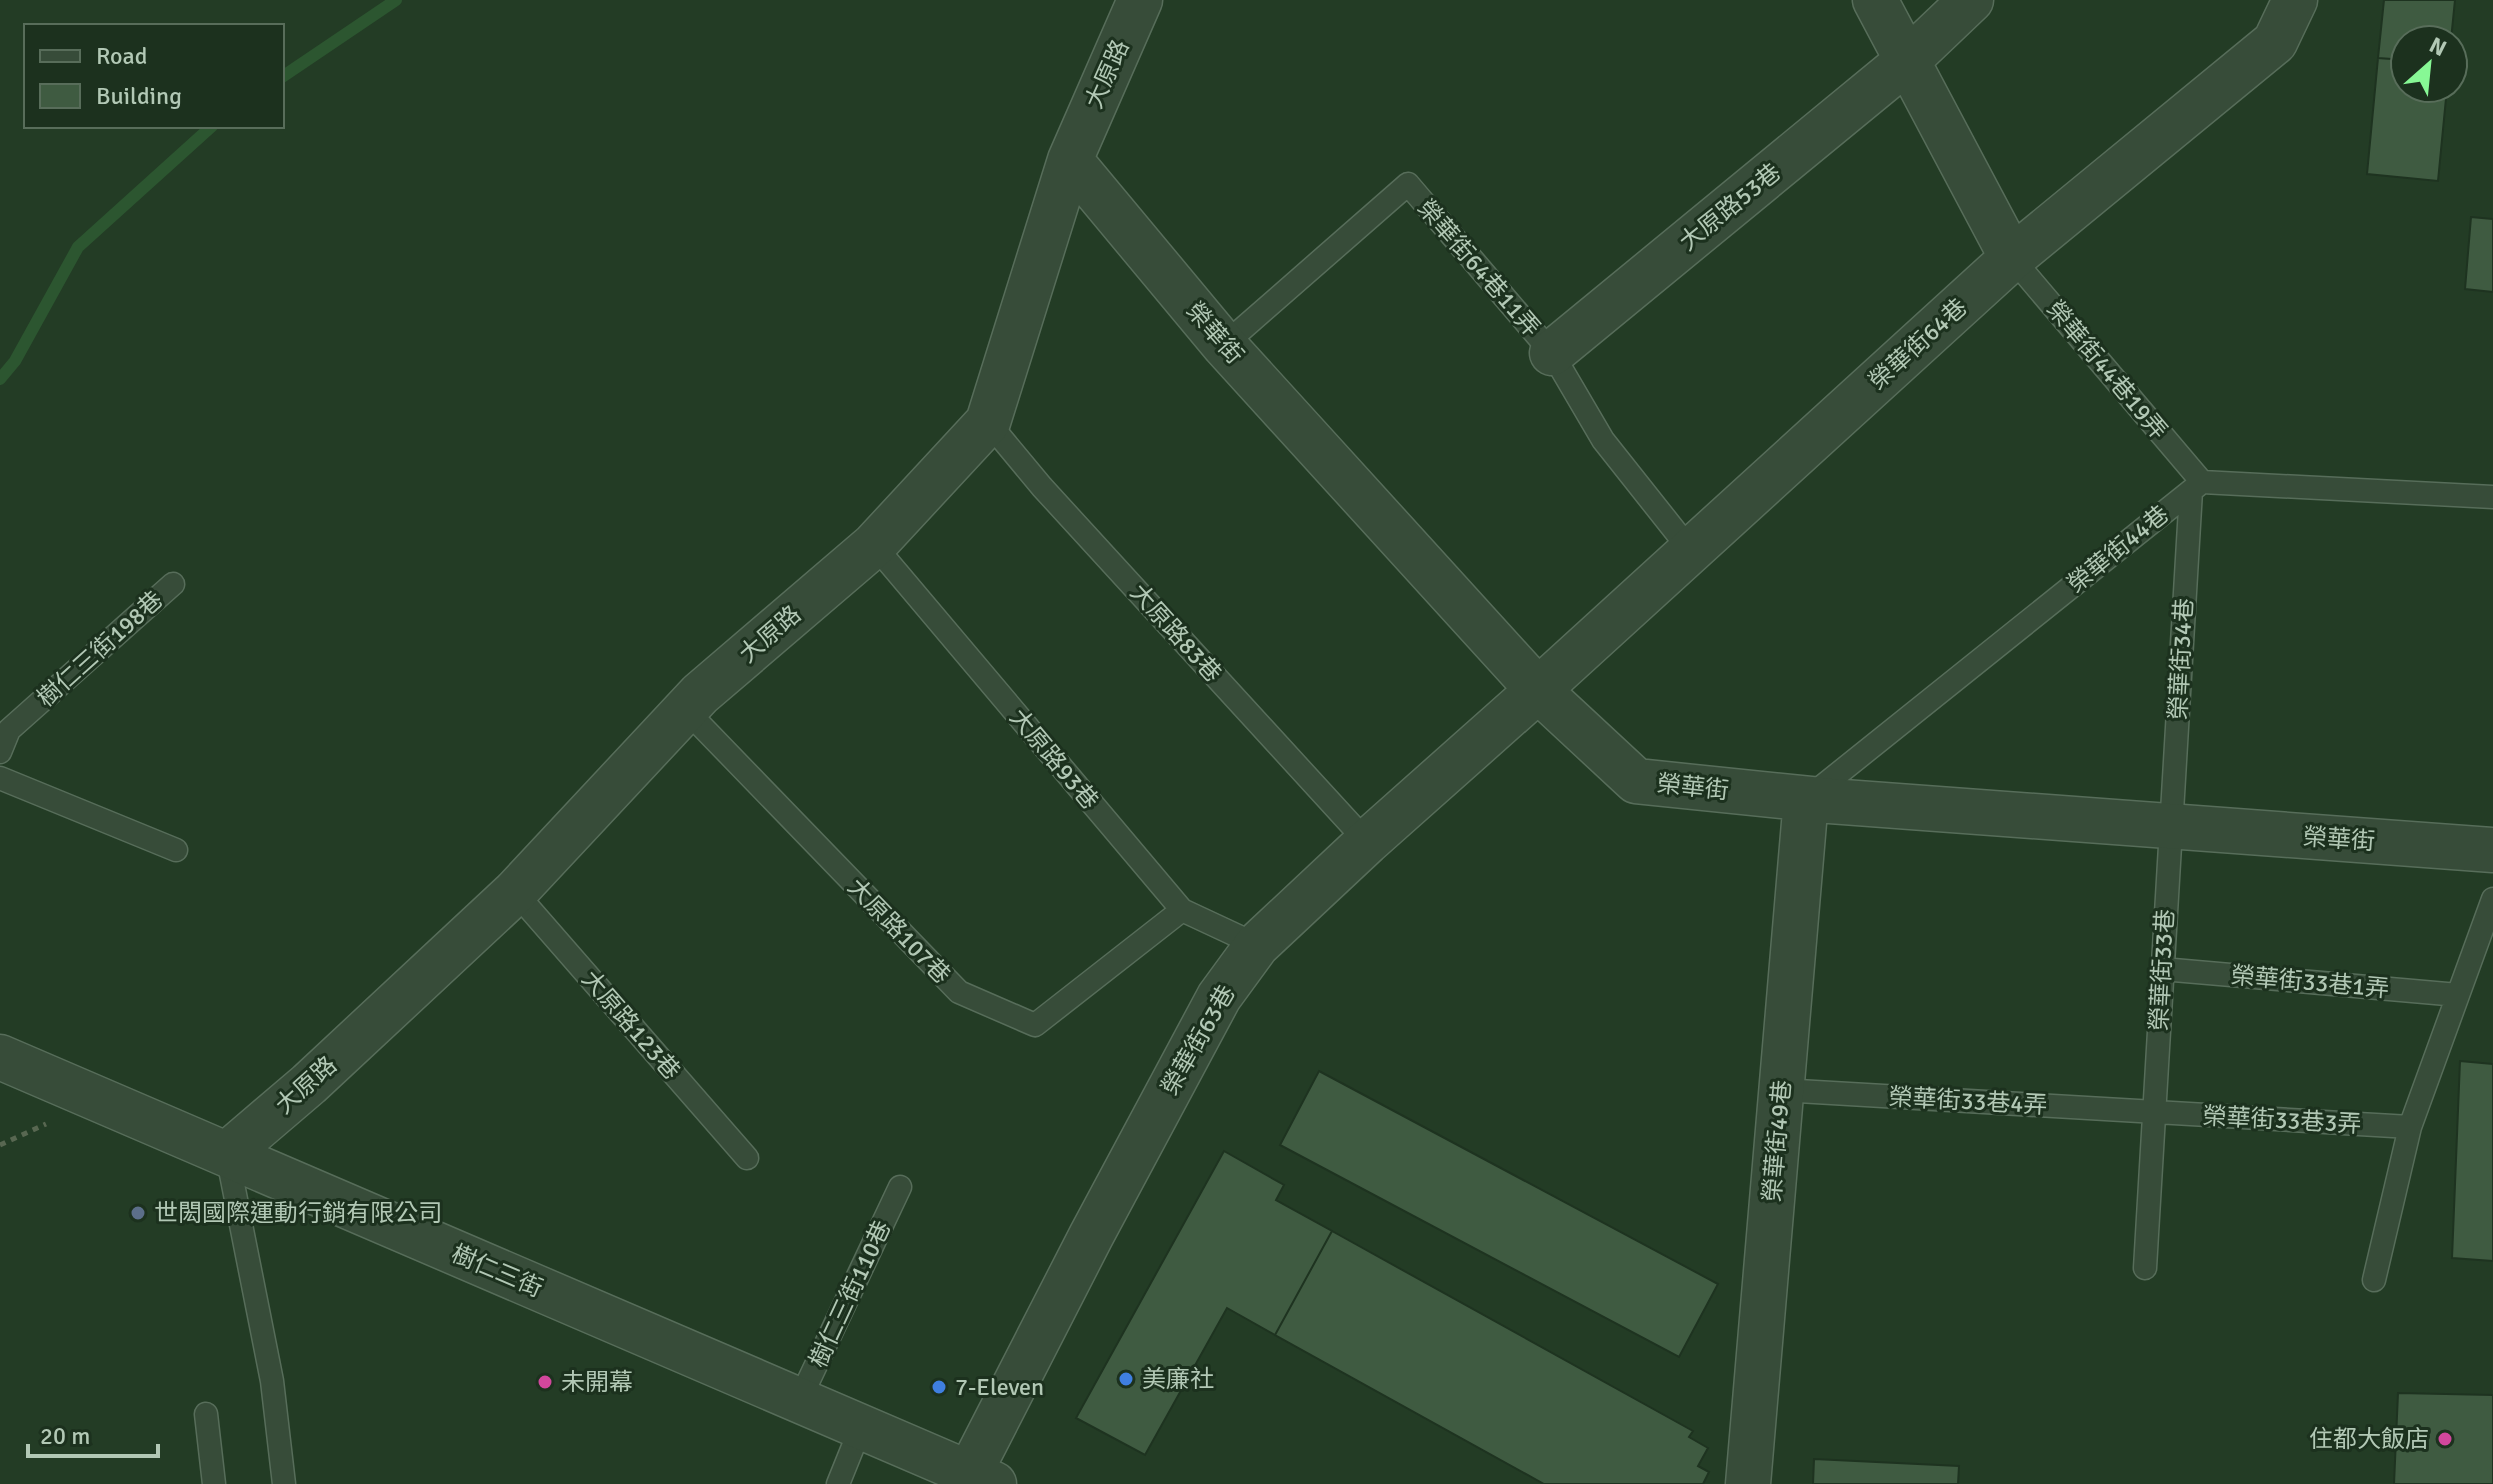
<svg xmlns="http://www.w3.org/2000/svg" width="2493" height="1484" font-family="Signika,'Noto Sans TC',sans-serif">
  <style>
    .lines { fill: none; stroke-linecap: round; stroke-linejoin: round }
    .stream { stroke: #2c5630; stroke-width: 12 }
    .building { fill: #3f5b41; stroke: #1e3320; stroke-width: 2 }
    .service-casing { stroke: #576d5a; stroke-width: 25 }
    .minor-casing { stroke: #576d5a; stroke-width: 47 }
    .path { stroke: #586751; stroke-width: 5; stroke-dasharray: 6 6; stroke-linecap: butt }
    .service { stroke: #374c39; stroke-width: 22 }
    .minor { stroke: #374c39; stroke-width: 44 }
    .service-dot { fill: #5c6f8a; stroke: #1c311e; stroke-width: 3 }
    .shop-dot { fill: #3f7fe0; stroke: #1c311e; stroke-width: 3 }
    .hotel-dot { fill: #d1479c; stroke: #1c311e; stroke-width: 3 }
    .labels { text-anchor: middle; stroke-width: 6; stroke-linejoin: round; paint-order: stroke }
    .street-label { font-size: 24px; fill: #b2c8b5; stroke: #1c311e }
    .poi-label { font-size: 24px; fill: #b2c8b5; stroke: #1c311e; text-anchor: start }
  </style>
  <rect width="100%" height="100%" fill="#233c25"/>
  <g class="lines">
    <path class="stream" d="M282,77L396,0
      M0,379L15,361L78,247L212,126"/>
  </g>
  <path class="building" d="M2384,0H2455L2451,40H2405V60L2378,58Z
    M2378,58L2405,60V88H2447L2438,181L2367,174Z
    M2471,217L2493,219V292L2465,289Z
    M2460,1061L2493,1064V1261L2452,1258Z
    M1319,1071L1718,1284L1679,1357L1280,1145Z
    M1224,1151L1284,1185L1276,1200L1332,1231L1275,1335L1227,1308L1145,1455L1076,1418Z
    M1332,1231L1693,1431L1689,1437L1708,1448L1698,1466L1709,1472L1703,1484H1544L1275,1335Z
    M2398,1393L2493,1395V1484H2394Z
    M1814,1459L1959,1466L1958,1484H1813Z"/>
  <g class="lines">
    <defs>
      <path id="service" d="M2012,258L2202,482
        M1224,345L1408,184L1552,353L1603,440L1691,551
        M988,422L1042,487L1367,842
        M874,545L1182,910L1257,945
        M686,710L959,992L1035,1025L1182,910
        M0,752L9,730L173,584
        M0,778L176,850
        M1809,797L2202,482L2493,497
        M515,892L747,1158
        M2162,969L2458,995
        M1781,1090L2410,1127
        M227,1154L272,1381L284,1484
        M2145,1268L2191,491
        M2374,1280L2410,1127L2493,899
        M799,1401L900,1187
        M206,1414L214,1484
        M838,1484L861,1427"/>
      <path id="minor" d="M1875,0L2012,258
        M1070,160L1224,345L1538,690L1636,781L1830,801L2493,850
        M1552,353L1907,61L1971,0
        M0,1057L994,1484
        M227,1154L309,1084L515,892L700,694L874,545L988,422L1070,160L1140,0
        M969,1474L1091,1236L1219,997L1257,945L1367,842L1538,690L2012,258L2275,42L2295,0
        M1748,1484L1806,799"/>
    </defs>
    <use href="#service" class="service-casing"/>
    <use href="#minor" class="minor-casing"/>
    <path class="path" d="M0,1145L46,1124"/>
    <use href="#service" class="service"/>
    <use href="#minor" class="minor"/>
  </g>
  <circle class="service-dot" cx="138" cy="1213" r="8"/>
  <g class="shop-dot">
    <circle cx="1126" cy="1379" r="8"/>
    <circle cx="939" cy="1387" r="8"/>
  </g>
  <g class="hotel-dot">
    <circle cx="545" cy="1382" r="8"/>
    <circle cx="2445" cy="1439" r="8"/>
  </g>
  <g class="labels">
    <g class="street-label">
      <text transform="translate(1107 74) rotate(-66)" y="8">大原路</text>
      <text transform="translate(1730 207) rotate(-39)" y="8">大原路53巷</text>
      <text transform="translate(1479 268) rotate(49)" y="8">榮華街64巷11弄</text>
      <text transform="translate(1215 333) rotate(49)" y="8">榮華街</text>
      <text transform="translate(1918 344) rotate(-42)" y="8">榮華街64巷</text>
      <text transform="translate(2107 370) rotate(50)" y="8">榮華街44巷19弄</text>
      <text transform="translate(2118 549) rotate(-39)" y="8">榮華街44巷</text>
      <text transform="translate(1176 633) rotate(48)" y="8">大原路83巷</text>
      <text transform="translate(770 634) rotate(-41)" y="8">大原路</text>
      <text transform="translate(100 649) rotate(-42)" y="8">樹仁三街198巷</text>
      <text transform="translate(2181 659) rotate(-87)" y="8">榮華街34巷</text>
      <text transform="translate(1054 759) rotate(50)" y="8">大原路93巷</text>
      <text transform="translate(1693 787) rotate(6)" y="8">榮華街</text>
      <text transform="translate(2339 839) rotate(4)" y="8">榮華街</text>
      <text transform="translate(899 931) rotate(46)" y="8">大原路107巷</text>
      <text transform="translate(2162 970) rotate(-87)" y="8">榮華街33巷</text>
      <text transform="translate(2310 982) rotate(5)" y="8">榮華街33巷1弄</text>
      <text transform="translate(631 1025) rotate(49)" y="8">大原路123巷</text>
      <text transform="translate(1198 1040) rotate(-60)" y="8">榮華街63巷</text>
      <text transform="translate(306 1085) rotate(-42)" y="8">大原路</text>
      <text transform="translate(1968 1101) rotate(3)" y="8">榮華街33巷4弄</text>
      <text transform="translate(2282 1120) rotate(3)" y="8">榮華街33巷3弄</text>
      <text transform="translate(1777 1141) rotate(-85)" y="8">榮華街49巷</text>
      <text transform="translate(497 1271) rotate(23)" y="8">樹仁三街</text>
      <text transform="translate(850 1294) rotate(-65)" y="8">樹仁三街110巷</text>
    </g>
    <g class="poi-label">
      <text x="154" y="1221">世閎國際運動行銷有限公司</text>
      <text x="1142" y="1387">美廉社</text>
      <text x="561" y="1390">未開幕</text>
      <text x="955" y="1395">7-Eleven</text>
      <text x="2429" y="1447" text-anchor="end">住都大飯店</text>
    </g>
  </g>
  <rect x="24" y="24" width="260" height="104" fill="#1c311e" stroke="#586d5a" stroke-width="2"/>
  <rect x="40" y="50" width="40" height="12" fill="#374c39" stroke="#586d5a" stroke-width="2"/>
  <text x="96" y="64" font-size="24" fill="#b2c8b5">Road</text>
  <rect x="40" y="84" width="40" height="24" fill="#3f5b41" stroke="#586d5a" stroke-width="2"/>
  <text x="96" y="104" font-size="24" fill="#b2c8b5">Building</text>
  <g transform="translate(2429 64) rotate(27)"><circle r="38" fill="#1c311e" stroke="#586d5a" stroke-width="2"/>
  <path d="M0-6L14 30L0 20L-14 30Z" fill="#87f895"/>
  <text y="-12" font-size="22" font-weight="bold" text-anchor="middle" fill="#b2c8b5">N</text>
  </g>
  <path d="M28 1444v12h130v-12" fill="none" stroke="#b2c8b5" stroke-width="4"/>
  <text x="40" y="1444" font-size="24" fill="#b2c8b5" stroke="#1c311e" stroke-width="6" paint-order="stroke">20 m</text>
</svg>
